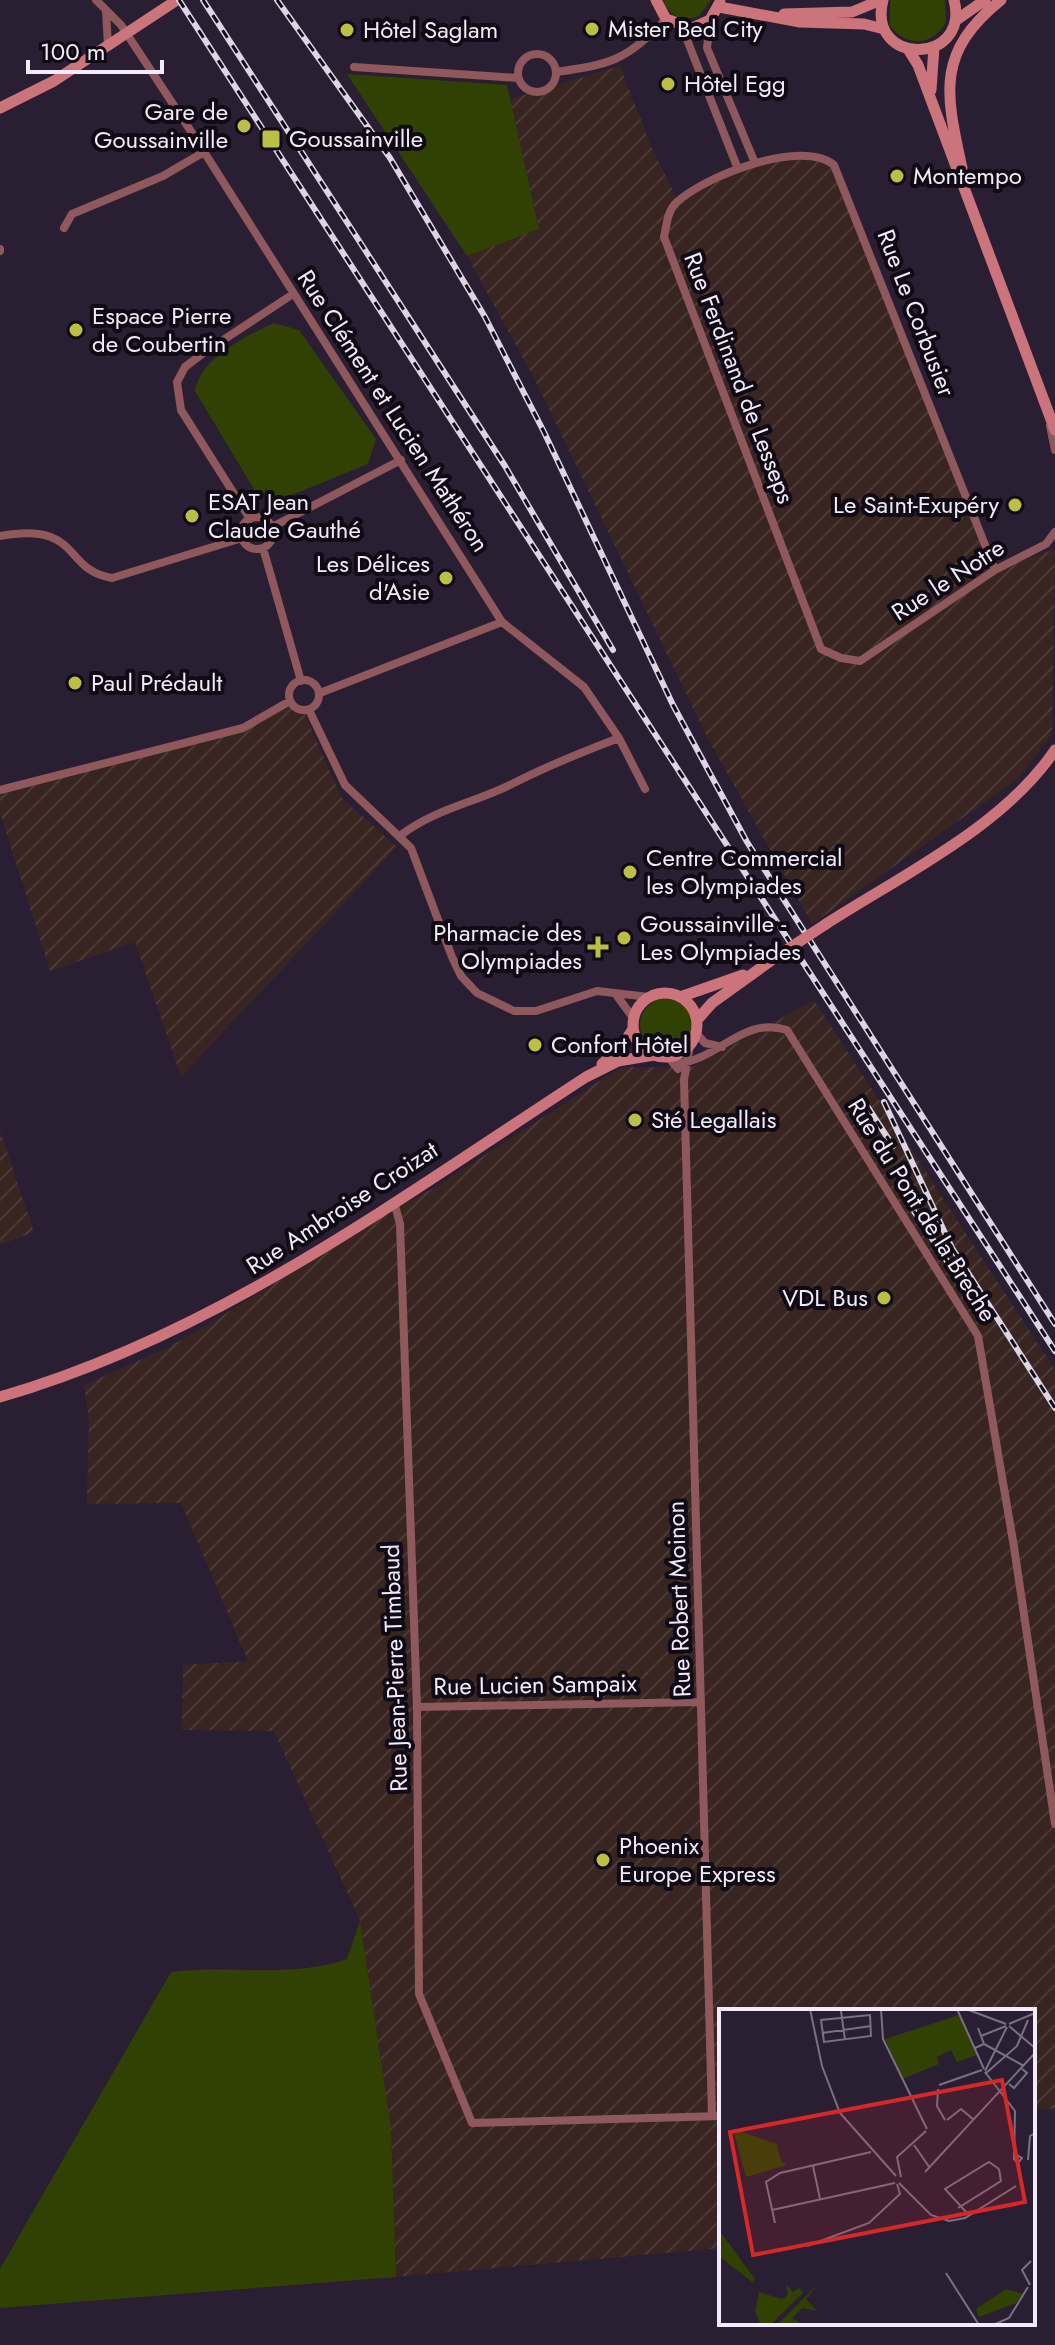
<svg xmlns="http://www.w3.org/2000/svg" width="1055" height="2345" font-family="Jost,sans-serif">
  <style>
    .industrial { fill: url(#industrial-furrows) }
    .grass { fill: #314104 }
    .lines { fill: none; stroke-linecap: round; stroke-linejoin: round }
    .street { stroke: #8f585c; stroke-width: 8 }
    .secondary { stroke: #cc747b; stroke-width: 11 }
    .rail-casing { stroke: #ddd5e5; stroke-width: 6 }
    .rail { stroke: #100a14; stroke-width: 3; stroke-dasharray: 9; stroke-linecap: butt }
    .secondary-bridge { stroke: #cc747b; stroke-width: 11 }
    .poi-dot { fill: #bbc044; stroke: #100a14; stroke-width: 3 }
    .labels { text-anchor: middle; stroke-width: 8; stroke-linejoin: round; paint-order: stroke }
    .poi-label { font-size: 24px; fill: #f3ebfa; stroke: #100a14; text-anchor: start }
    .street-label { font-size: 24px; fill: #f3ebfa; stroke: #100a14 }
    .inset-road { fill: none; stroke: #7a7083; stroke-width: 2 }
    .view { fill: #d62828; fill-opacity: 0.15; stroke: #d62828; stroke-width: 4 }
    .inset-edge { fill: none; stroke: #f3ebfa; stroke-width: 4 }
  </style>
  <defs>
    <pattern id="industrial-furrows" width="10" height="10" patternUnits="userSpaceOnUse" patternTransform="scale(2)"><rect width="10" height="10" fill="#382521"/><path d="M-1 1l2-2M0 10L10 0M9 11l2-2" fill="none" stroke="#4c3a37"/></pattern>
  </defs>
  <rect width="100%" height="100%" fill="#2a1e33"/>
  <path class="industrial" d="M620,66L651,146L678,201L738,169L808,153L834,165L995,570L1055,549L1052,734L1019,778L812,924L709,741L535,380L467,256L539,228L510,99Z
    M290,701L304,712L341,797L397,847L181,1077L135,942L50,971L0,813V790L243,728Z
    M814,1000L1055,1370V2109L1033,2110V2011H721V2248L396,2277L391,2128L360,1921L274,1731L182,1730L183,1665L248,1661L181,1503L87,1504L89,1418L84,1385L169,1347L212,1322L399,1206L432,1189L621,1067H693Z
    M0,1131L34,1232L0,1245Z"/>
  <path class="grass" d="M663,0H711L699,16C683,22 669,17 663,0Z
    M890,0H945L946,22C933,46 907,48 890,26Z
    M347,74L507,85L539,229L467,256Z
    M274,323L299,330L376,439L368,464L282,499L255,491L195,391C200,358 246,336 274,323Z
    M640 1025a27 27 0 1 1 54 0a27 27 0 1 1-54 0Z
    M360,1921L391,2128L396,2277L0,2308V2269L171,1972C230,1964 290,1979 347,1959Z"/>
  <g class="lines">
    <path class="street" d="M96,0L121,25L194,136L502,622L584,687L619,738L645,789
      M106,12L108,45
      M710,20L707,48L755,163
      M682,27L738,169
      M518 73a19 19 0 1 1 38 0a19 19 0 1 1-38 0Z
      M354,67L518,78
      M556,72C612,64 625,61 666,19
      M64,228L72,214L163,176L204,152
      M0,249V251
      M1050,426L1055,450
      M241 533a16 16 0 1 1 32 0a16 16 0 1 1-32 0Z
      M250,519L181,410L177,382L185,367L202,354L293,294
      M272,527L401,460
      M0,536C82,521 62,570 112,578L242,538
      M263,548L301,681
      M995,570L834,165C802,138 705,176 677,202C667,211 667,224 664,237L821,649L841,658L860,661L995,570L1046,544L1055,532
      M289 695a15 15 0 1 1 30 0a15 15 0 1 1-30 0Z
      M320,693L502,622
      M309,710L345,785L411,848L452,957L461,976L477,993L514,1011H536L597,991L649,997
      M0,790L243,728L290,701
      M401,835C435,809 474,803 512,784C547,766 582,752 619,738
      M617,996L634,1019
      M696,1033L705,1043L722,1047
      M690,1044L684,1080L712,2116
      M668,1057L678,1069
      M676,1064C721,1059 742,1016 787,1030L978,1336L1014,1547L1055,1824
      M394,1202L400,1224L417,1707L419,1994L472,2123L721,2116
      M417,1707L701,1702"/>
    <path class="secondary" d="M656,0L666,19L692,28L710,20L720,2
      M883,0C866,67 971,65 954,0
      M719,7L800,22L864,24L884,29
      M784,14L852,12L881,0
      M955,21L985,0
      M908,49L918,65L1055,430
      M931,90L934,47
      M0,108L54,81L177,0
      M962,168C946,94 935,53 1001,0
      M826,924C902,875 1004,826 1055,750
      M633 1025a32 32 0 1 1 64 0a32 32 0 1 1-64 0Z
      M680,997L743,975
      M697,1020L712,1003L776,957
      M602,1064L621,1048L633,1029
      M0,1397C218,1334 398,1199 586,1077L618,1061L654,1055"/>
    <defs>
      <path id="rail" d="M179,0L1055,1351
        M203,0L505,466L613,650
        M277,0L390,158L485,317L544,432L673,705L747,842L1055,1324
        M884,1102L952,1248L1055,1408
        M867,1106L893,1146
        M904,1196L949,1264"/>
    </defs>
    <use href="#rail" class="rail-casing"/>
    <use href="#rail" class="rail"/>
    <path class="secondary-bridge" d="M776,957L826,924"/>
  </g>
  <g class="poi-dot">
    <circle cx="592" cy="29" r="8"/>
    <circle cx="347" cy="30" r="8"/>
    <circle cx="668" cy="84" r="8"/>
    <circle cx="244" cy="126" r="8"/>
    <rect x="261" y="129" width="20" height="20" rx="4"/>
    <circle cx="897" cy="176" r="8"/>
    <circle cx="76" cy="330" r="8"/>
    <circle cx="1015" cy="505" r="8"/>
    <circle cx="192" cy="516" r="8"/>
    <circle cx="446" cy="578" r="8"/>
    <circle cx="75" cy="683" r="8"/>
    <circle cx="630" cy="872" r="8"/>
    <circle cx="624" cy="938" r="8"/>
    <path d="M594 935h8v8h8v8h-8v8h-8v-8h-8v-8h8z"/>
    <circle cx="535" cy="1045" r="8"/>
    <circle cx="635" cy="1120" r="8"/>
    <circle cx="884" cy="1298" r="8"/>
    <circle cx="603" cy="1860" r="8"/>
  </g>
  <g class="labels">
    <g class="poi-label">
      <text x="608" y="37">Mister Bed City</text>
      <text x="363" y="38">Hôtel Saglam</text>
      <text x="684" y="92">Hôtel Egg</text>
      <text x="228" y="120" text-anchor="end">Gare de<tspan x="228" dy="28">Goussainville</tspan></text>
      <text x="289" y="147">Goussainville</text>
      <text x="913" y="184">Montempo</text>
      <text x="92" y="324">Espace Pierre<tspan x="92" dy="28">de Coubertin</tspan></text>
      <text x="208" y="510">ESAT Jean<tspan x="208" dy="28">Claude Gauthé</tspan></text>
      <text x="999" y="513" text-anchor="end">Le Saint-Exupéry</text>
      <text x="430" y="572" text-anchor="end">Les Délices<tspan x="430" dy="28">d'Asie</tspan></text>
      <text x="91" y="691">Paul Prédault</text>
      <text x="646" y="866">Centre Commercial<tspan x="646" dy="28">les Olympiades</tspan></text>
      <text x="640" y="932">Goussainville -<tspan x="640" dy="28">Les Olympiades</tspan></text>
      <text x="582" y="941" text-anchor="end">Pharmacie des<tspan x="582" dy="28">Olympiades</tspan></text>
      <text x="551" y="1053">Confort Hôtel</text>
      <text x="651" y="1128">Sté Legallais</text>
      <text x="868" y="1306" text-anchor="end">VDL Bus</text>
      <text x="619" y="1854">Phoenix<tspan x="619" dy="28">Europe Express</tspan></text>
    </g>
    <g class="street-label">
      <text transform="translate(916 313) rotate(69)" y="8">Rue Le Corbusier</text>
      <text transform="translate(739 378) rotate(69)" y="8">Rue Ferdinand de Lesseps</text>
      <text transform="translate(393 411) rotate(57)" y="8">Rue Clément et Lucien Mathéron</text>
      <text transform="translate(948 580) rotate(-33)" y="8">Rue le Notre</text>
      <text transform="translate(342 1208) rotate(-33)" y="8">Rue Ambroise Croizat</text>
      <text transform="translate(922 1210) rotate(58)" y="8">Rue du Pont de la Breche</text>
      <text transform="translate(679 1599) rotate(-92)" y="8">Rue Robert Moinon</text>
      <text transform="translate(395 1668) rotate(-92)" y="8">Rue Jean-Pierre Timbaud</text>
      <text transform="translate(535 1685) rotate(-1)" y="8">Rue Lucien Sampaix</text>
    </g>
  </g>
  <g transform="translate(719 2009)">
    <rect width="316" height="316" fill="#2a1e33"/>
    <path d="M240,6L258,46L238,53L232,41L218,48L220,55L183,70L166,30ZM14,120L58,135L62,152L68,156L27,168ZM67,275L74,283L80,279L84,284L51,316H42L36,303L40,283L63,290L69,286ZM99,275L87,290L98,302L83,299L73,309L85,316H58Z" fill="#314104"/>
    <path d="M0,221L36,270L33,273L0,247ZM287,280L304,285L297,294L260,308L257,300Z" fill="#314104"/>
    <path class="inset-road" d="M91,0L103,57L121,104L177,167M108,0H138M162,0L164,30L208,120M238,0L265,60M247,0L287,15M122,2L126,31M151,6L152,27L105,33L102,11ZM290,15L316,4M290,17L316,39M103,24L152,17M262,27L287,17M265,35L305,57M256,39L265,35L259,19M266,62L288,18M266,63L296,102L295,150L299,154L303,149L298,146M266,65L298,37L309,11M290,75L295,79L308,64L303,60M220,76L263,61M219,80L218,97L226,111M228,111L242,100L255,111M195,136L211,159M309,151L311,127L316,124M94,157L101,190M206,163L316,44M182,168L178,148L207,122M180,174L212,206L230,212L246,209L297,177M239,199L282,172L280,160M53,201L176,174M249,205L226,180L270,153L280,160M56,214L47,173L61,164L152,143M88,237L150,214L181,185L178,175M227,264L260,316M311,276L303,261L312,252M274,316L290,309L309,278"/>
    <path class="view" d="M283,71L306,193L34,246L11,123Z"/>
    <rect width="316" height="316" class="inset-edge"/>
  </g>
  <path d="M28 60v12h134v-12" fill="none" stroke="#f3ebfa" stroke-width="4"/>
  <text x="40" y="60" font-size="24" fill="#f3ebfa" stroke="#100a14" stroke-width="6" paint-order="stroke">100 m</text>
</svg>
